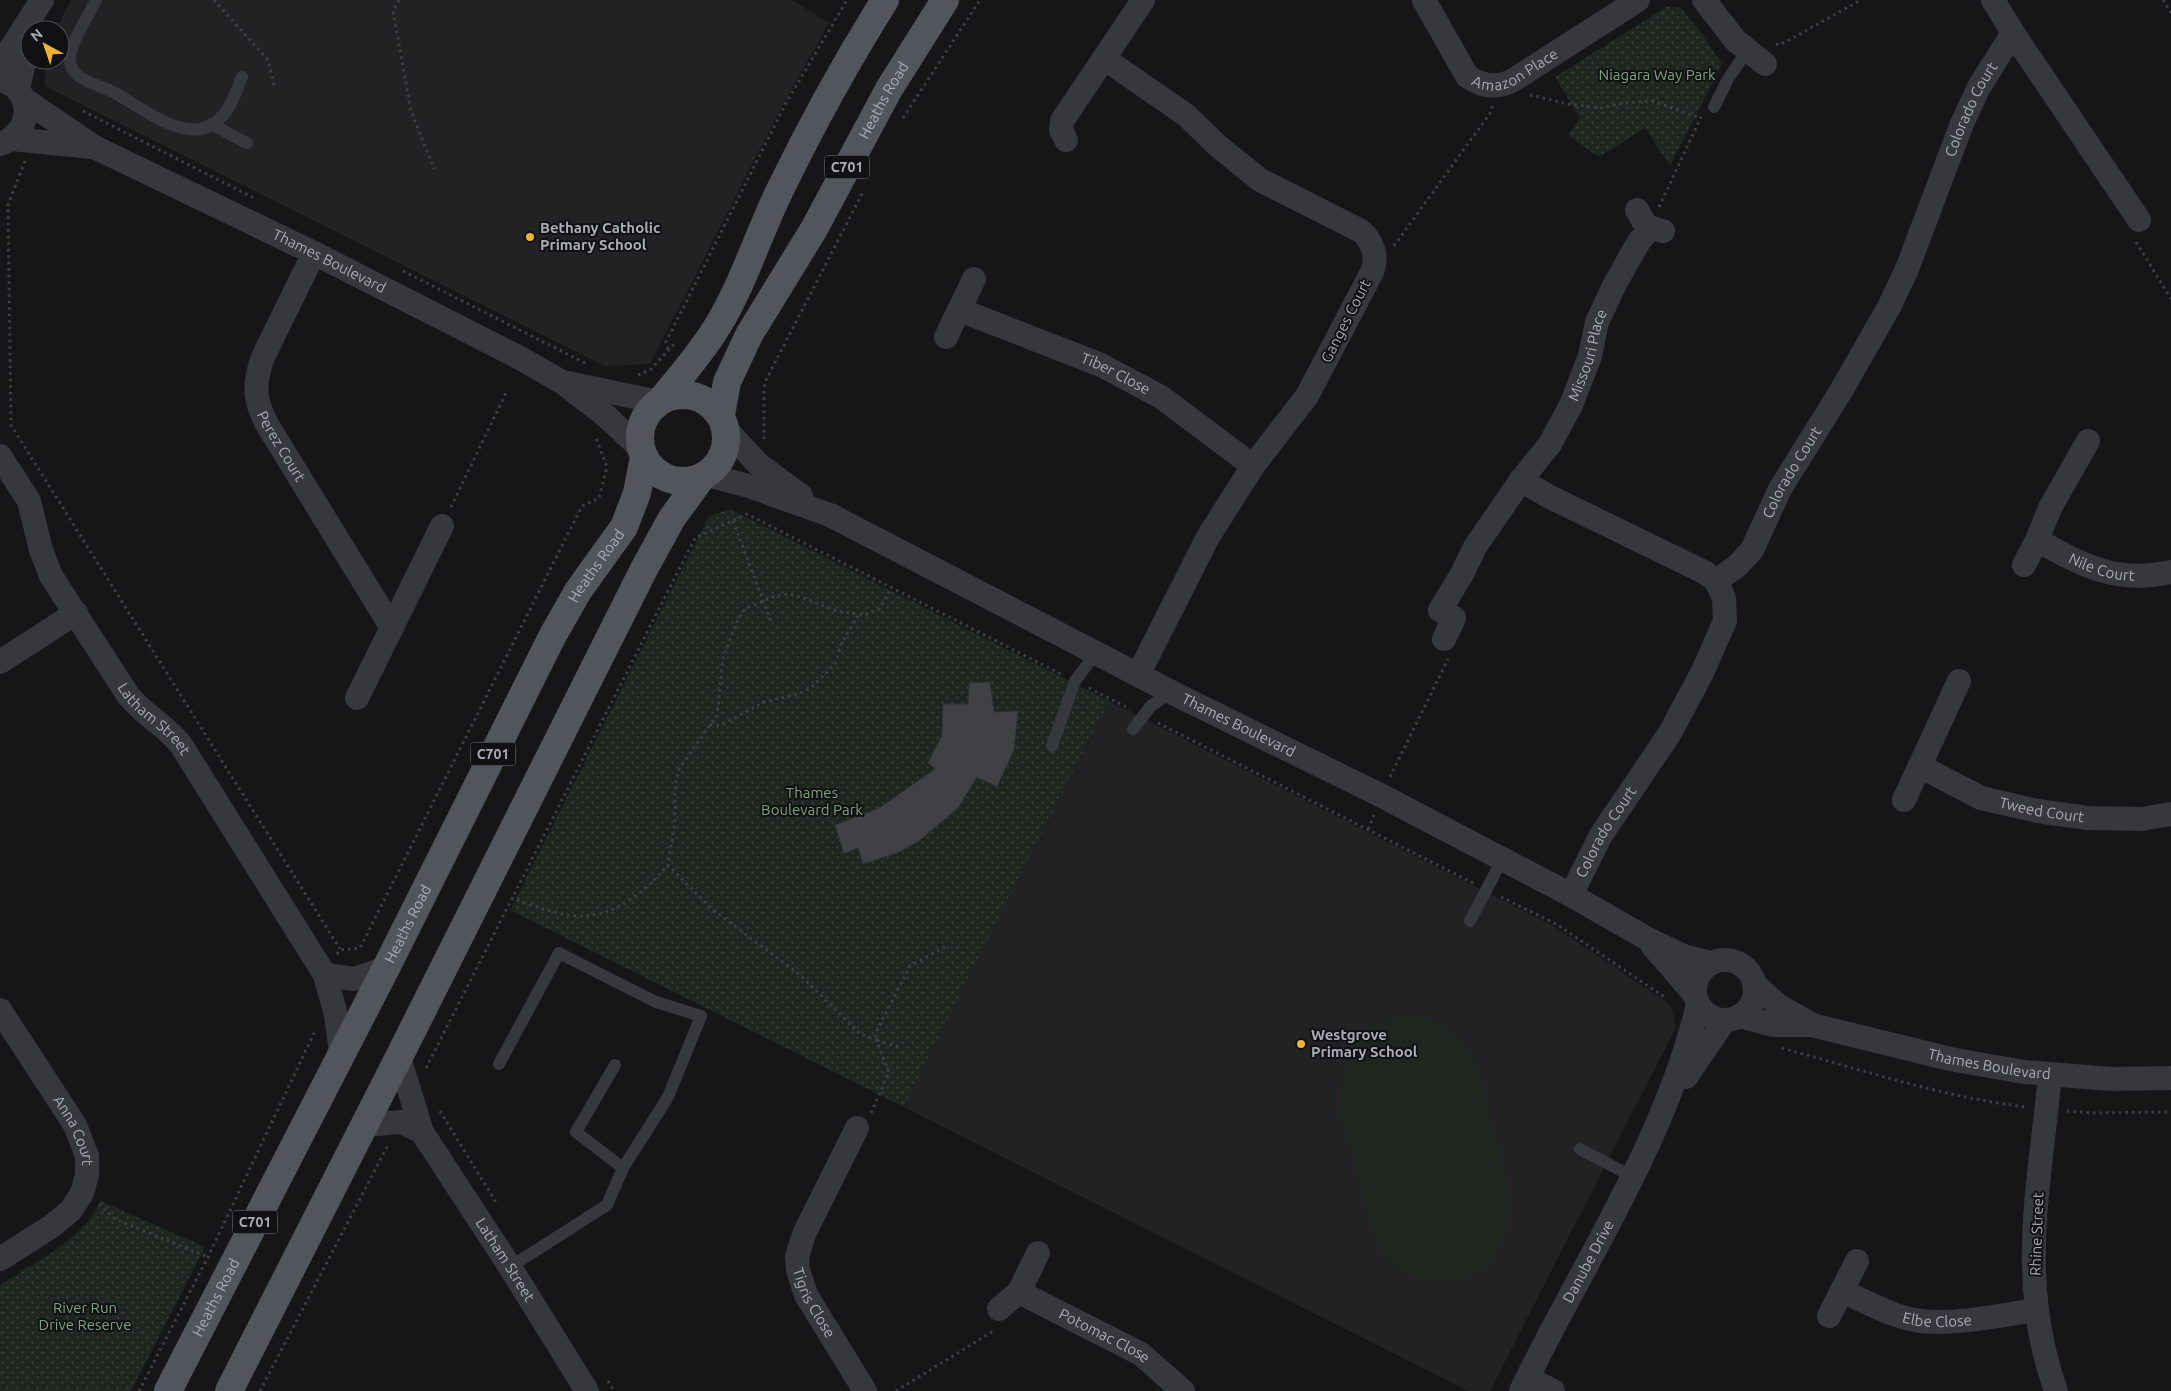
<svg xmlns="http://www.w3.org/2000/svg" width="2171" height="1391" font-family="Ubuntu,sans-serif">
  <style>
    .built { fill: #222225 }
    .grass { fill: #1e261f }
    .park { fill: url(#park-dots) }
    .building { fill: #404145; stroke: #303034 }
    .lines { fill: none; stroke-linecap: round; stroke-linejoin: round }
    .path { stroke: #3d3f44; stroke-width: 3; stroke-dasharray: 2.5 4; stroke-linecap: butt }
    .lane { stroke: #37383d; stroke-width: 12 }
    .street { stroke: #37383d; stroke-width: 24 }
    .primary { stroke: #53555c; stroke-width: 28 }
    .poi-dot { fill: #f2b134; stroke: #111113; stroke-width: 2 }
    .labels { text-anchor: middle; stroke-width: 4; stroke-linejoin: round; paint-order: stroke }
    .shield { fill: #111113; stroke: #7b7e86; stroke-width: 1 }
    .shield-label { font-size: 14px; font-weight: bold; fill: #a8adb8 }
    .street-label { font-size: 15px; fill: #a8adb8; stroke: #111113 }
    .park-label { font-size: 15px; fill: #7fa381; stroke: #111113 }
    .poi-label { font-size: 15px; font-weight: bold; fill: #a8adb8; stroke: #111113; text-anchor: start }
  </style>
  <defs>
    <pattern id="park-dots" width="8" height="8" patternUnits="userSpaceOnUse" patternTransform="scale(1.25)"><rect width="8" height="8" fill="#1e261f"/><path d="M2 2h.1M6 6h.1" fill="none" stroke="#3c433d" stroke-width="1.8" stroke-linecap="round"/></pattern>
  </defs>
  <rect width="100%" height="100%" fill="#161618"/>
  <path class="built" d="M71,0H792L829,23L780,110L650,364L605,366L45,86V60H60V30H56Z
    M1109,701L1555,927L1671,1005L1676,1027L1490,1391H1468L904,1107Z"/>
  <path class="grass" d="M1406,1016L1435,1021L1462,1040L1478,1068L1511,1198L1507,1231L1491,1263L1463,1279L1432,1281L1402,1273L1382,1254L1372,1230L1338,1103L1350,1046L1373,1027Z"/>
  <path class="park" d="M1668,6L1681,8L1702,34L1722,64L1670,166L1645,128L1599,157L1568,135L1580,118L1555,77Z
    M730,509L1109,701L904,1107L510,910L709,516Z
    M101,1201L205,1247L131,1391H0V1285C35,1262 82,1241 101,1201Z"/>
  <path class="building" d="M990,682L994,712L1018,711L1014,750L997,787L977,777L958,808L919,841L897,853L863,864L858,848L844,854L835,825L879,808L935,769L928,763L942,735L943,704H968L969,683Z"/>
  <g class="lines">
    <path class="path" d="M214,0L268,60L275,89
      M399,0L393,11L411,111L434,169
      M2163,0L2171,13
      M1776,44L1780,45L1861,0
      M1530,95L1568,104L1601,108L1624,103L1653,101L1700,118
      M83,111L254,198
      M903,118L980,0
      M25,161L8,205L11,425L340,949
      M1659,207L1701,117
      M2136,242L2171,299
      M1394,246L1491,112L1492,106
      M403,271L585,363
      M668,349L666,342L786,103L847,0
      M638,375L650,370L676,342
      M764,439V389L765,382L864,190
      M451,507L506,393
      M733,521L772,624
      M1089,688L1130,709
      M1158,723L1473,883
      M710,725H721L766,701L796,695L811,688L836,663L841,644L859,614
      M1390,777L1448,659
      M1368,829L1374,815
      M1501,897L1556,924L1666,998
      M511,898C528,904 545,910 563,914C606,924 641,896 668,865
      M337,954L340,950L360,948L582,506L599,498L607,467L596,438
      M898,1047L876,1040L875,1034L910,966L945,947
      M1782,1048C1862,1070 1943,1097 2026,1107
      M426,1068L695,538L747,514L1061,674
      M440,1111L497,1204
      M2067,1111L2093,1113L2171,1112
      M871,1113L889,1072L876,1040L860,1034L800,975L712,909L668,865L675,822V786L679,769L717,715L723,658L738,619L746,608L775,596L788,594L801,597L837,611L864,615L879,609L891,588
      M99,1204L115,1219L208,1257
      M608,1381L614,1391
      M139,1391L208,1257L315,1031
      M260,1391L388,1145
      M896,1391L995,1330"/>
    <path class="lane" d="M96,0C89,15 65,50 71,66C77,82 101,85 115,93C148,111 201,158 230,105C235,96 238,86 242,77
      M1714,107L1728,79L1747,51
      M211,124L247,143
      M1133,729L1151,706L1171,692
      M1052,746L1075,681L1096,653
      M1470,921L1502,860
      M499,1064L559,953L656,1002L701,1016L668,1097L623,1168L607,1205L510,1267
      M615,1065L576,1132L623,1168
      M1580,1149L1633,1177"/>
    <g class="street">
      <path id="s1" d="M1424,0L1467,76C1482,87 1498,89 1515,79L1638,0"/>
      <path d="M1704,0L1735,40L1765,64"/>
      <path d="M1993,0L2013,33L2139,220"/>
      <path d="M1105,59L1186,115L1218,146L1260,180L1361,231C1373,242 1378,257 1372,272L1307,396L1253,466L1208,537L1138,675"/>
      <path d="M0,65L42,0"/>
      <path d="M0,80C35,88 33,134 0,144"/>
      <path d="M18,88L30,39"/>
      <path id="s2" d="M25,100L94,147L314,253L520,358L562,382L606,416L640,448"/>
      <path d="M12,139L92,147"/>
      <path d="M1066,140L1061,130L1062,121L1143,0"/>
      <path d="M1637,210L1646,226L1663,231"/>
      <path id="s3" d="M314,253L263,357C253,385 254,401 268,426L392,628"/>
      <path id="s4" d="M960,310L1101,365L1161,397L1253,466"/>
      <path d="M946,337L974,279"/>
      <path d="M568,383L658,402"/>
      <path d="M726,429L758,464L801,496"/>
      <path id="s5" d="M0,456L29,501L41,550L51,576L128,695C143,715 166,725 181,745L325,975L336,1015L341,1053"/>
      <path id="s6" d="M707,475L749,486L830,515L1171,692L1382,796L1571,895L1646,938L1684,956L1711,963"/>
      <path d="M1521,480L1548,496L1706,573L1716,581"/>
      <path id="s7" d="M2037,540C2084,566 2115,584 2171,572"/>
      <path d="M2024,565L2037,540L2050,508L2088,441"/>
      <path id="s8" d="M1444,639L1454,618L1440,610L1462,574L1475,547L1521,480L1550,444L1571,405L1590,356L1597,322L1615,284L1638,243L1650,228"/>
      <path d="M0,662L76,613"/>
      <path d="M357,698L442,526"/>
      <path id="s9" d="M1920,766L1981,798L2037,811L2088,818L2141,819L2171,814"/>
      <path d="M1904,800L1959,681"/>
      <path id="s10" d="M1571,895L1601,835L1670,733L1702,673L1725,621L1724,598L1716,581L1737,566L1752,550L1780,489L1841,391L1889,307L1907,269L1961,126L1979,87L2013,33"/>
      <path d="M1652,945L1695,995"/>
      <circle cx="1725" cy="990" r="30"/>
      <path d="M325,975L354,979L386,968"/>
      <path d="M1754,984L1779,1006L1811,1024"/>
      <path id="s11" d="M0,1010L75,1125L87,1156V1175L82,1193L71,1210L52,1226L0,1259"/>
      <path id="s12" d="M1739,1016L1773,1025H1812L1950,1059L2024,1072L2111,1079L2171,1078"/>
      <path id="s13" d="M399,1057L422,1132L510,1267L587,1391"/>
      <path d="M2050,1075C2043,1153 2027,1232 2037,1310C2040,1337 2047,1365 2056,1391"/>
      <path d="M1686,1077L1725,1020"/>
      <path d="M364,1125L401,1122L422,1132"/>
      <path id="s14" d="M857,1128L804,1234L797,1257L798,1270L806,1295L865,1391"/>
      <path id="s15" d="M1842,1291C1867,1302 1894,1318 1921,1321C1959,1325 1999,1315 2037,1310"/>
      <path id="s16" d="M1019,1292L1141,1354L1183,1391"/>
      <path d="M999,1309L1019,1292L1038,1253"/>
      <path d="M1829,1316L1857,1261"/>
      <path d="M1528,1378L1553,1391"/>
      <path id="s17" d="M1521,1391C1582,1264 1665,1143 1698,1004"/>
    </g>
    <g class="primary">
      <circle cx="683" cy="438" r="43"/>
      <path d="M662,399C681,376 701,353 717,327C743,285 757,237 779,192C811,126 846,62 885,0"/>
      <path id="s18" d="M721,415L727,382L749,335L814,229L889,89L945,0"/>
      <path id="s19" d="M168,1391L386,968L553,635L578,591L624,527L637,493L644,457"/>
      <path d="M229,1391L399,1057L644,569L672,518L702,477"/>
    </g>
  </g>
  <g class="poi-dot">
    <circle cx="530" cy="237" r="5"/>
    <circle cx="1301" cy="1044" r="5"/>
  </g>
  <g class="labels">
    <g class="shield">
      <rect x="824.5" y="155.5" width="45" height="23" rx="4"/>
      <rect x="470.5" y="742.5" width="45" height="23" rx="4"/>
      <rect x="232.5" y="1210.5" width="45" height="23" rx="4"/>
    </g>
    <g class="shield-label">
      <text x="847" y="172">C701</text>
      <text x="493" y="759">C701</text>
      <text x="255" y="1227">C701</text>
    </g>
    <g class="street-label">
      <text dy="5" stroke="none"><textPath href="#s1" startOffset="141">Amazon Place</textPath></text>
      <text dy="5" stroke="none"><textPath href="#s18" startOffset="356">Heaths Road</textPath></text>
      <text dy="5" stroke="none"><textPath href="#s10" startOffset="898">Colorado Court</textPath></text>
      <text dy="5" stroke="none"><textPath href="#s2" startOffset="345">Thames Boulevard</textPath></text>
      <text transform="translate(1346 321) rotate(-63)" y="5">Ganges Court</text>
      <text dy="5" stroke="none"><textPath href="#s8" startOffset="336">Missouri Place</textPath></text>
      <text dy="5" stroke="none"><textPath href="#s4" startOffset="168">Tiber Close</textPath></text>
      <text dy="5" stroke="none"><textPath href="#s3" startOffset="212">Perez Court</textPath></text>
      <text dy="5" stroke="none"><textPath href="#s10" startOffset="492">Colorado Court</textPath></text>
      <text dy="5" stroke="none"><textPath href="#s7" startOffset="71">Nile Court</textPath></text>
      <text dy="5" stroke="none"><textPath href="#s19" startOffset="930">Heaths Road</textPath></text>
      <text dy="5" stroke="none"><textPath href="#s5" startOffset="309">Latham Street</textPath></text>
      <text dy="5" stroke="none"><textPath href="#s6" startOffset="589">Thames Boulevard</textPath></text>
      <text dy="5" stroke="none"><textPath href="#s9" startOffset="131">Tweed Court</textPath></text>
      <text dy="5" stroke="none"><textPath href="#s10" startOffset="72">Colorado Court</textPath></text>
      <text dy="5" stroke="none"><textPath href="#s19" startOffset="525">Heaths Road</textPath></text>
      <text dy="5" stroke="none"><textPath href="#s12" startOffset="256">Thames Boulevard</textPath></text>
      <text dy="5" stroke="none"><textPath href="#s11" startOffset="142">Anna Court</textPath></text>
      <text transform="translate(2037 1234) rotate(-88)" y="5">Rhine Street</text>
      <text dy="5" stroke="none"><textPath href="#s13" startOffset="231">Latham Street</textPath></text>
      <text dy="5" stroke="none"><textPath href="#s17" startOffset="146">Danube Drive</textPath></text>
      <text dy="5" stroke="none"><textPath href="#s19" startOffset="105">Heaths Road</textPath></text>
      <text dy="5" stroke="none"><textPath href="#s14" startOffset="192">Tigris Close</textPath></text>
      <text dy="5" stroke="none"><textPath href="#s15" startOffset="101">Elbe Close</textPath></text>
      <text dy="5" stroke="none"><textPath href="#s16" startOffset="96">Potomac Close</textPath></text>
    </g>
    <g class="park-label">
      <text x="1657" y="80">Niagara Way Park</text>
      <text x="812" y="798">Thames<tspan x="812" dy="17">Boulevard Park</tspan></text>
      <text x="85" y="1313">River Run<tspan x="85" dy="17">Drive Reserve</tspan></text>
    </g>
    <g class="poi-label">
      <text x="540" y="233">Bethany Catholic<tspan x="540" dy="17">Primary School</tspan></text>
      <text x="1311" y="1040">Westgrove<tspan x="1311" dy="17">Primary School</tspan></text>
    </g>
  </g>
  <g transform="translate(45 45) rotate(320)"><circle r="24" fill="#111113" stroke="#4d4f55"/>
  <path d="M0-4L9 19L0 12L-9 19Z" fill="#f2b134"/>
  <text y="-8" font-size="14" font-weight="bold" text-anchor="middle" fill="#a8adb8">N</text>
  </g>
</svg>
